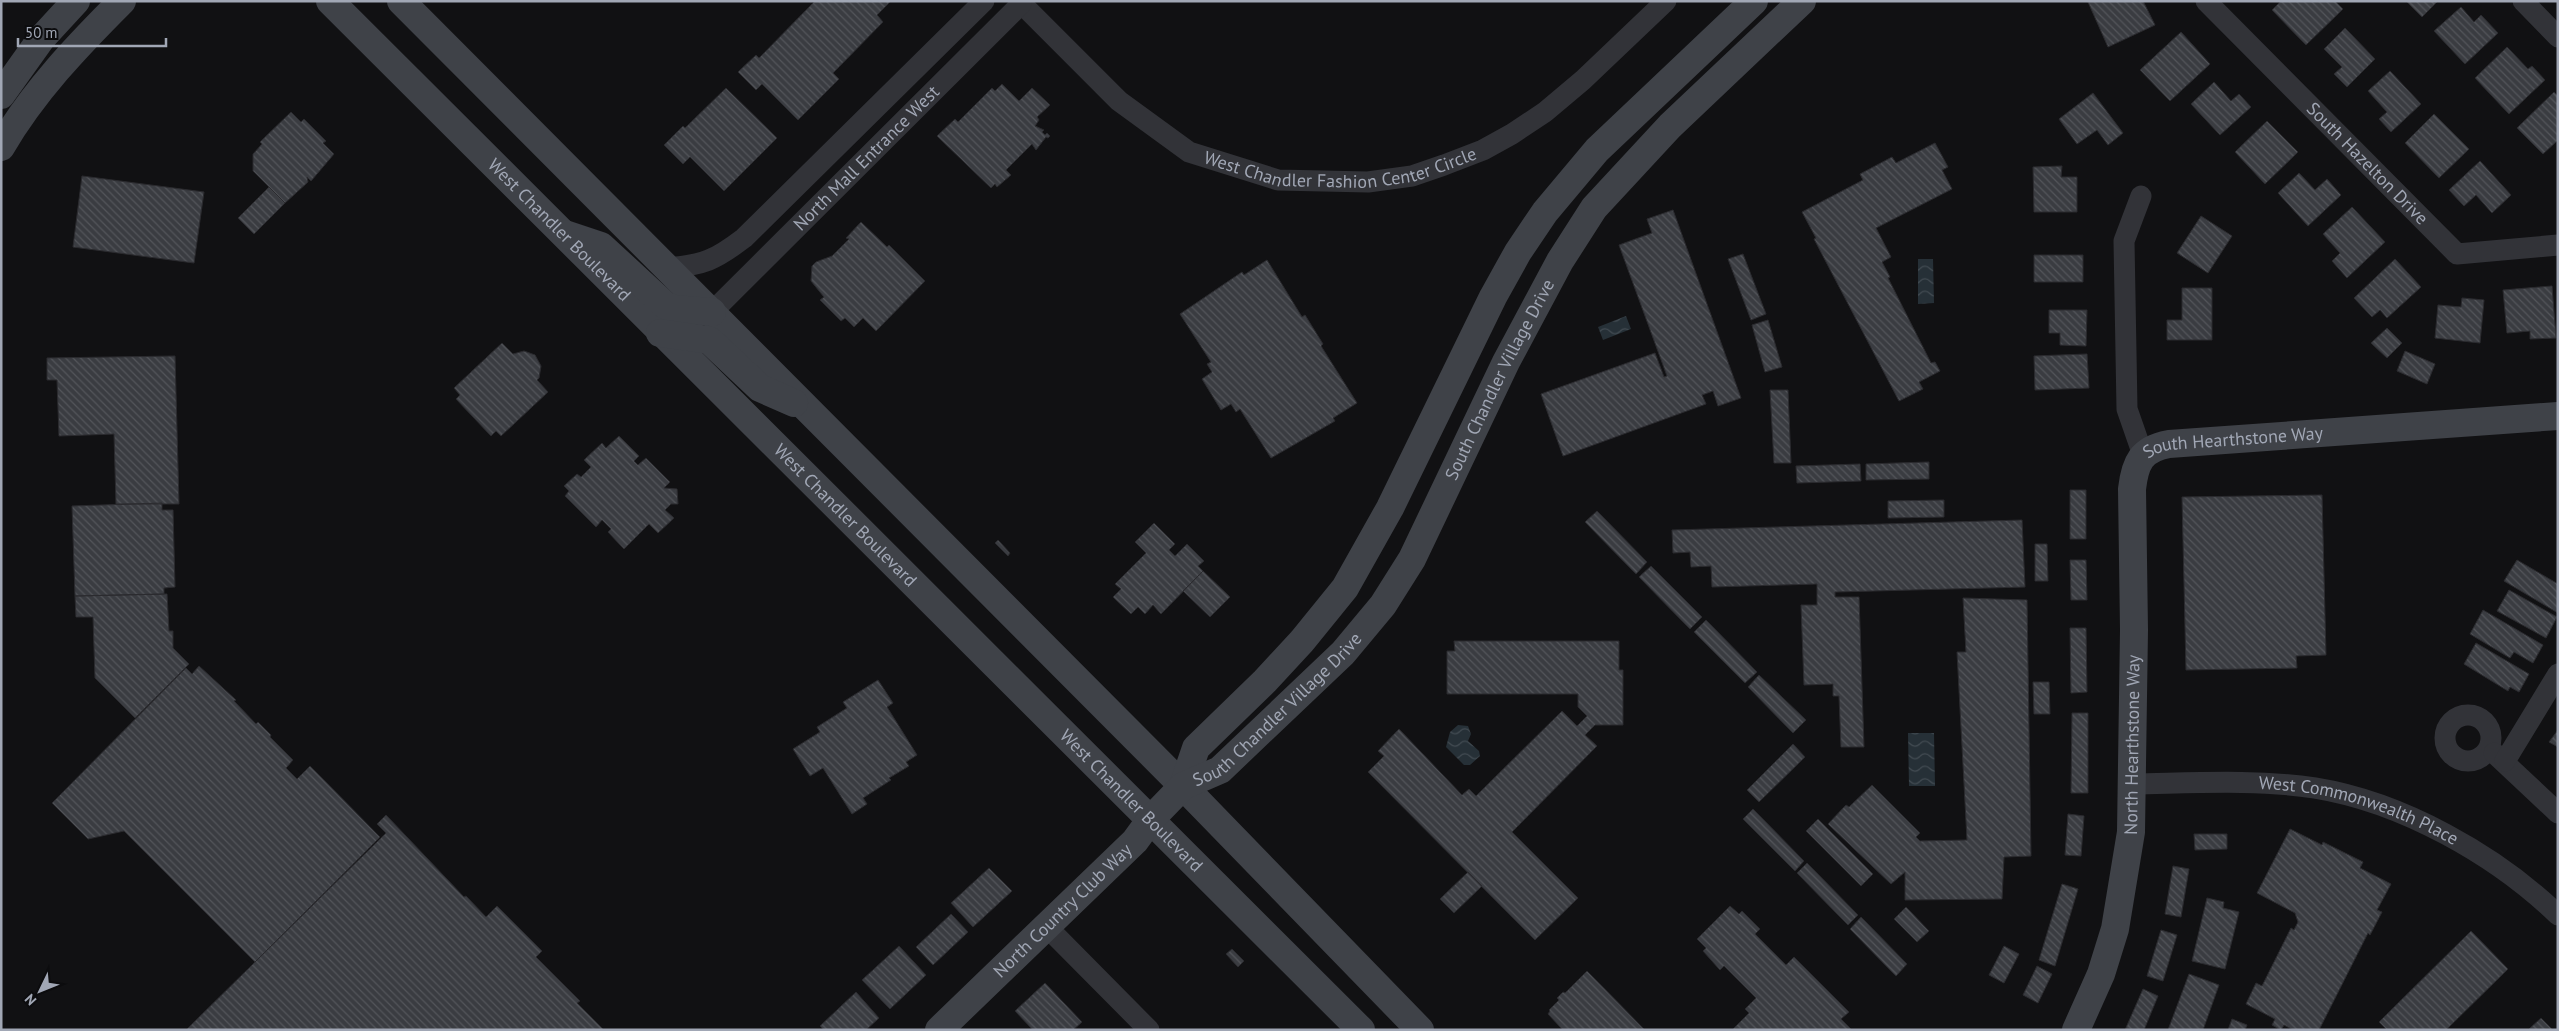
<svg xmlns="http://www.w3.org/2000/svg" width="2559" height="1031" font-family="'PT Sans',sans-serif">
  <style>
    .water { fill: url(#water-waves) }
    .building { fill: url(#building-back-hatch); stroke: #2b2b2f }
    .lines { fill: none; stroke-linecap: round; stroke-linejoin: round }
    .street { stroke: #323338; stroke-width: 21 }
    .secondary { stroke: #3f4248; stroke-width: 28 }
    .labels { text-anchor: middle; stroke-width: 4; stroke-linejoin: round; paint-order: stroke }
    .street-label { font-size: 18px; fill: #a1a7b5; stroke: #0c0c0e }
  </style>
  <defs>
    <pattern id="water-waves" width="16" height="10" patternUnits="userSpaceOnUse" patternTransform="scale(1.25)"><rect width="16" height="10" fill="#263037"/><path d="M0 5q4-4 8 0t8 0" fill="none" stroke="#424b52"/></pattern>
    <pattern id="building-back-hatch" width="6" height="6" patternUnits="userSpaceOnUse" patternTransform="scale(1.25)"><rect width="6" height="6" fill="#3a3c41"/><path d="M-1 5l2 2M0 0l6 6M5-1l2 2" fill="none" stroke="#53555a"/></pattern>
  </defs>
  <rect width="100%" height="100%" fill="#111113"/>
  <path class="water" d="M1918,259H1933L1934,303L1918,304Z
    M1626,316L1631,329L1603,340L1598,327Z
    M1458,725L1468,726L1471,734L1468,741L1479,751L1480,756L1470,765H1464L1446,747L1450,732Z
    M1908,733H1934L1935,786H1909Z"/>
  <path class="building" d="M815,1H891L877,15L883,22L833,73L839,79L798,120L762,84L756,90L738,72L756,55L759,58Z
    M2091,1H2143L2155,25L2108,47L2088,2Z
    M2281,1H2335L2343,9L2306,45L2272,10Z
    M2406,1H2438L2422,17Z
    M2461,7L2474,22L2481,15L2498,33L2465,64L2434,31Z
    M2345,28L2375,59L2347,87L2334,74L2342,67L2324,49Z
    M2181,32L2210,64L2170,101L2140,70Z
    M2507,47L2528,69L2532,66L2545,80L2509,114L2475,78Z
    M2390,71L2421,104L2391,132L2379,119L2387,112L2368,91Z
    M2214,82L2231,101L2239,94L2251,107L2220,135L2191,104Z
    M1002,84L1019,101L1032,88L1050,105L1037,117L1039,120L1035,126L1044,130L1042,132L1045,135L1047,133L1050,136L1048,138L1046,137L1036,150L1032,144L1006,170L1011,175L997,187L995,184L991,188L937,136L955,119L958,122L992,88L995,91Z
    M726,88L777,138L724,191L690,157L683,164L664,145L683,126L685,128Z
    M2554,92L2558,96V140L2543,154L2517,128Z
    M2093,93L2123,133L2108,145L2097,130L2077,144L2059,119Z
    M291,112L301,122L304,119L326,141L323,143L334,154L311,181L307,177L308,182L285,203L253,171V154L262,144L260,142Z
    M2434,114L2469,149L2439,178L2405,143Z
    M2267,121L2298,152L2265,184L2235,152Z
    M1935,143L1948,167L1942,170L1952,189L1876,228L1891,257L1882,262L1890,277L1888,278L1931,363L1935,362L1940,371L1919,382L1923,389L1899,401L1814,239L1816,238L1802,212L1863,180L1860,174L1892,157L1896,163Z
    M2480,161L2511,195L2492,213L2476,195L2464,206L2449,190Z
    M2062,166L2061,177H2077V212H2034L2033,167Z
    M2299,173L2315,190L2327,179L2341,195L2308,226L2278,193Z
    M82,176L204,192L194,263L73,247Z
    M269,187L285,203L254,234L238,218Z
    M2352,207L2385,242L2347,278L2332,261L2340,253L2323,234Z
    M1673,210L1741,398L1718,406L1713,391L1702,395L1706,404L1563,456L1541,394L1655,353L1664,377L1667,376L1619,245L1652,233L1647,219Z
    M2201,216L2232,236L2208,273L2177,253Z
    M861,222L887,247L889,245L925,281L876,331L863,318L854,327L845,318L841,321L820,300L824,297L811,281L812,266L816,262L832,256L849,239L846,238Z
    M1743,254L1766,314L1751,320L1728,259Z
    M2034,255H2083V282H2034Z
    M2395,259L2421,287L2387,318L2380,310L2372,317L2354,298Z
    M1267,260L1302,317L1305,315L1323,344L1321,346L1357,403L1333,418L1335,421L1271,458L1240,409L1236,412L1231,404L1221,410L1202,379L1212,372L1207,364L1211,362L1180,314L1242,272L1244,275Z
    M2552,286L2556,338L2530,339V331L2507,333L2503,290Z
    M2182,288H2212V340H2167V320H2182Z
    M2462,298L2484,300L2480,343L2435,338L2438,305L2461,307Z
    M2049,310H2087L2086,346L2060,345V333H2049Z
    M1768,320L1782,367L1765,372L1752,325Z
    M2387,328L2402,343L2387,358L2371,343Z
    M502,343L513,354L524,351L535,355L541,366L539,378L537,380L548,392L501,436L496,431L491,436L456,399L460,395L454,388Z
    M2405,351L2435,364L2427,384L2397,371Z
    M2087,354L2089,388L2035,390L2034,356Z
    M175,356L179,504H116L114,434L59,436L57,380H47V358Z
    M1770,390H1788L1791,463H1774Z
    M619,436L639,456L634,461L638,465L646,458L670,482L664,488L677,489L678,504H671L665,510L674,518L658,533L649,524L624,549L608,532L611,529L602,520L596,527L565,496L569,491L564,486L577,474L581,477L591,467L584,460L602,443L606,448Z
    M1929,462V479L1866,480V464Z
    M1860,464L1861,481L1797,483L1796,466Z
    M2070,490H2086V539H2070Z
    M2322,495L2326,655L2296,656L2297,668L2186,670L2182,497Z
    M1944,500V517L1888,518V501Z
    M162,503V510H173L175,587L164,588V594L75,596L72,506Z
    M1597,511L1647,562L1636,574L1585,522Z
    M2022,520L2025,587L1835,592V597H1859L1864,747H1841L1839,696H1833V684L1804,685L1801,605H1817V584L1712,587L1711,566L1691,567L1690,552L1673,553L1672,530Z
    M1154,523L1175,544L1169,550L1175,556L1187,544L1204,561L1198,566L1203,571L1161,614L1153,605L1145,614L1138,607L1131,614L1113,597L1121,589L1115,584L1146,553L1135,542Z
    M998,540L1010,553L1008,556L995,543Z
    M2035,544H2047L2048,581H2035Z
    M2070,560H2086L2087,600H2071Z
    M2517,560L2558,584V613L2504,581Z
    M1651,566L1702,617L1690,629L1639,577Z
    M1203,571L1230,597L1210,617L1183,591Z
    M2509,590L2557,617L2546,638L2497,611Z
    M167,594L169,631H173V648L189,664L135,718L95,678L93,617H76L75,596Z
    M1963,598L2027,600L2031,856L2004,857L2002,899L1905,900V872L1891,884L1828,824L1846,805L1849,807L1872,785L1920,833L1916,837L1920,841L1967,840L1957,652H1966Z
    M2483,610L2543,645L2533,663L2514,652L2510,658L2470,634Z
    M1706,620L1757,672L1745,683L1694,632Z
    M2070,628H2086L2087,692L2071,693Z
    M1454,641H1619V670H1623V725H1595L1585,735L1597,746L1512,832L1578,898L1535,940L1368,772L1384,756L1378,751L1399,729L1462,795L1469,789L1476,796L1562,711L1577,726L1587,716L1578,707V694H1447V651H1455Z
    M2476,643L2529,674L2519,692L2510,687L2508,691L2464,664Z
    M199,666L236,700L234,701L256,724L258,722L271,735L270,737L293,760L286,768L297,779L310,766L380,837L255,962L124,831L88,839L52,803L186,668L192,674Z
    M1759,675L1806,720L1793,733L1748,687Z
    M878,680L893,703L887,707L917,755L906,762L909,766L889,778L891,780L863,798L867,804L852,814L823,768L810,776L793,749L820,732L817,727L847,708L843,702Z
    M2033,682H2049L2050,714H2034Z
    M2072,713H2088V793H2071Z
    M2558,730V747L2549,742Z
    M1793,744L1805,757L1759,802L1747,790Z
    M1753,809L1804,861L1795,871L1743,819Z
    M2068,814L2084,816L2081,856L2065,855Z
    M386,815L464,897L466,896L486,917L497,906L542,951L536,957L580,1001L577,1003L604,1030H186L386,833L377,824Z
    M1818,819L1873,874L1861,886L1806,831Z
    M2290,829L2322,845L2323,842L2363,862L2360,868L2391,884L2377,910L2382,912L2370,935L2368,933L2319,1030H2293L2284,1025L2281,1030L2272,1025L2275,1019L2246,1004L2256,983L2262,986L2291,928L2294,930L2298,922L2295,913L2257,893Z
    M2194,834H2227V849L2195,850Z
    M1807,863L1858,915L1848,925L1797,873Z
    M2173,866L2189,869L2181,917L2165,914Z
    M989,868L1012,891L973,927L951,903Z
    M1468,872L1482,886L1454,913L1440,899Z
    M2062,884L2078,889L2055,966L2039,960Z
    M2207,898L2224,902L2223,908L2239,912L2225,969L2192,961Z
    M1730,906L1739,914L1742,911L1760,929L1755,934L1786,965L1794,957L1849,1012L1841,1019L1852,1030H1732L1749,1013L1745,1009L1756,998L1724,966L1720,970L1703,951L1706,948L1697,939Z
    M1906,907L1929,931L1917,942L1894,919Z
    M951,914L968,932L933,965L916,947Z
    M1861,917L1907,964L1896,976L1850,929Z
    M2161,930L2177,935L2163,981L2147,976Z
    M2471,931L2508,969L2446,1030H2387L2379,1022Z
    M899,946L926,975L890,1009L862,980Z
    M2004,946L2019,954L2004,983L1989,975Z
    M1232,949L1244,961L1238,967L1226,954Z
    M2037,966L2052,974L2038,1003L2023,995Z
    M1587,971L1645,1030H1563L1548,1014L1550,1011L1549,1010L1559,1000L1557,998L1563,992L1565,993Z
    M2189,974L2219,985L2203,1030H2168Z
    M1045,983L1082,1022L1073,1030H1033L1015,1011Z
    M2143,989L2158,996L2144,1030H2125Z
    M856,992L879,1018L866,1030H824L820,1026Z
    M2541,1018L2553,1030H2528Z
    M2232,1019L2247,1025L2245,1030H2228Z"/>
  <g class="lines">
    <g class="street">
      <path id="s1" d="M1019,1L1119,101L1189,152L1278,180L1368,182L1412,176L1444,165L1483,150L1512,134L1545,112L1583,80L1666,1"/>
      <path id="s2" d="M2206,1L2457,254L2558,245"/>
      <path d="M2523,1L2558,37"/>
      <path d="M2141,196L2124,241L2127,409L2143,455"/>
      <path d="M667,268C704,265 715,260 744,238L984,1"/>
      <path id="s3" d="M712,312L1021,4"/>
      <circle cx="2468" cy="738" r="23"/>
      <path d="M2494,753L2558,813"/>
      <path d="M2505,761L2558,674"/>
      <path id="s4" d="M2133,784C2194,783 2255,779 2315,788C2402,802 2496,855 2558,915"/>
      <path d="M1047,927L1149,1030"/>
    </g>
    <g class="secondary">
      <path id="s5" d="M330,1L1361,1030"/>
      <path d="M401,1L1183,786L1420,1030"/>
      <path d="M1,95L41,39L76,1"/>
      <path d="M1,147C33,92 77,46 122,1"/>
      <path d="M565,234L601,246L665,305L674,309L712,312"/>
      <path d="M660,333L709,340L760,388L794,403"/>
      <path d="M1183,786L1196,748L1265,681L1302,641L1345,588L1390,508L1493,297L1518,252L1545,212L1597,150L1754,1"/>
      <path id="s6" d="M939,1030L1135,841L1151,819L1183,786L1220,770L1343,653L1383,605L1412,559L1506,362L1560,261L1594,208L1670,126L1802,1"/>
      <path id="s7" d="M2076,1030L2101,974L2115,929L2131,832L2134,630L2132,489C2135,463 2141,449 2169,444L2558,416"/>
    </g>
  </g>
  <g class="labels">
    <g class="street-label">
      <text dy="6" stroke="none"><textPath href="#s1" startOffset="384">West Chandler Fashion Center Circle</textPath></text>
      <text dy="6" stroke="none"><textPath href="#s3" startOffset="218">North Mall Entrance West</textPath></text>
      <text dy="6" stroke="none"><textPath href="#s2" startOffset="229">South Hazelton Drive</textPath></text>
      <text dy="6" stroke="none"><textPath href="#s5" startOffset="324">West Chandler Boulevard</textPath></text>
      <text dy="6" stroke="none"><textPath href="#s6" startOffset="872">South Chandler Village Drive</textPath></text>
      <text dy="6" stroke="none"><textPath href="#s7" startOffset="678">South Hearthstone Way</textPath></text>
      <text dy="6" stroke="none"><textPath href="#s5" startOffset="728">West Chandler Boulevard</textPath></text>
      <text dy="6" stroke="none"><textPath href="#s6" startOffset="468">South Chandler Village Drive</textPath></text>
      <text dy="6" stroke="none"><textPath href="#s7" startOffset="294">North Hearthstone Way</textPath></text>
      <text dy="6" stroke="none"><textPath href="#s5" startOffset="1132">West Chandler Boulevard</textPath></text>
      <text dy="6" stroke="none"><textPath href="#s4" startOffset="230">West Commonwealth Place</textPath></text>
      <text dy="6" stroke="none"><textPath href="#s6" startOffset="172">North Country Club Way</textPath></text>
    </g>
  </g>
  <rect width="2559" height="1031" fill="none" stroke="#a1a7b5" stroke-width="5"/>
  <g transform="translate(40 991) rotate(227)" stroke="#0c0c0e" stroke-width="4" paint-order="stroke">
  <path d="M0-4L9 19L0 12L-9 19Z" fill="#a1a7b5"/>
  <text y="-8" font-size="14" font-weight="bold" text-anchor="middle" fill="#a1a7b5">N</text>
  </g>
  <path d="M18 38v8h148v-8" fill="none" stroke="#a1a7b5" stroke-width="2.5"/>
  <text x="25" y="38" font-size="15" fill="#a1a7b5" stroke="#0c0c0e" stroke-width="4" paint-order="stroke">50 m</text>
</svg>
